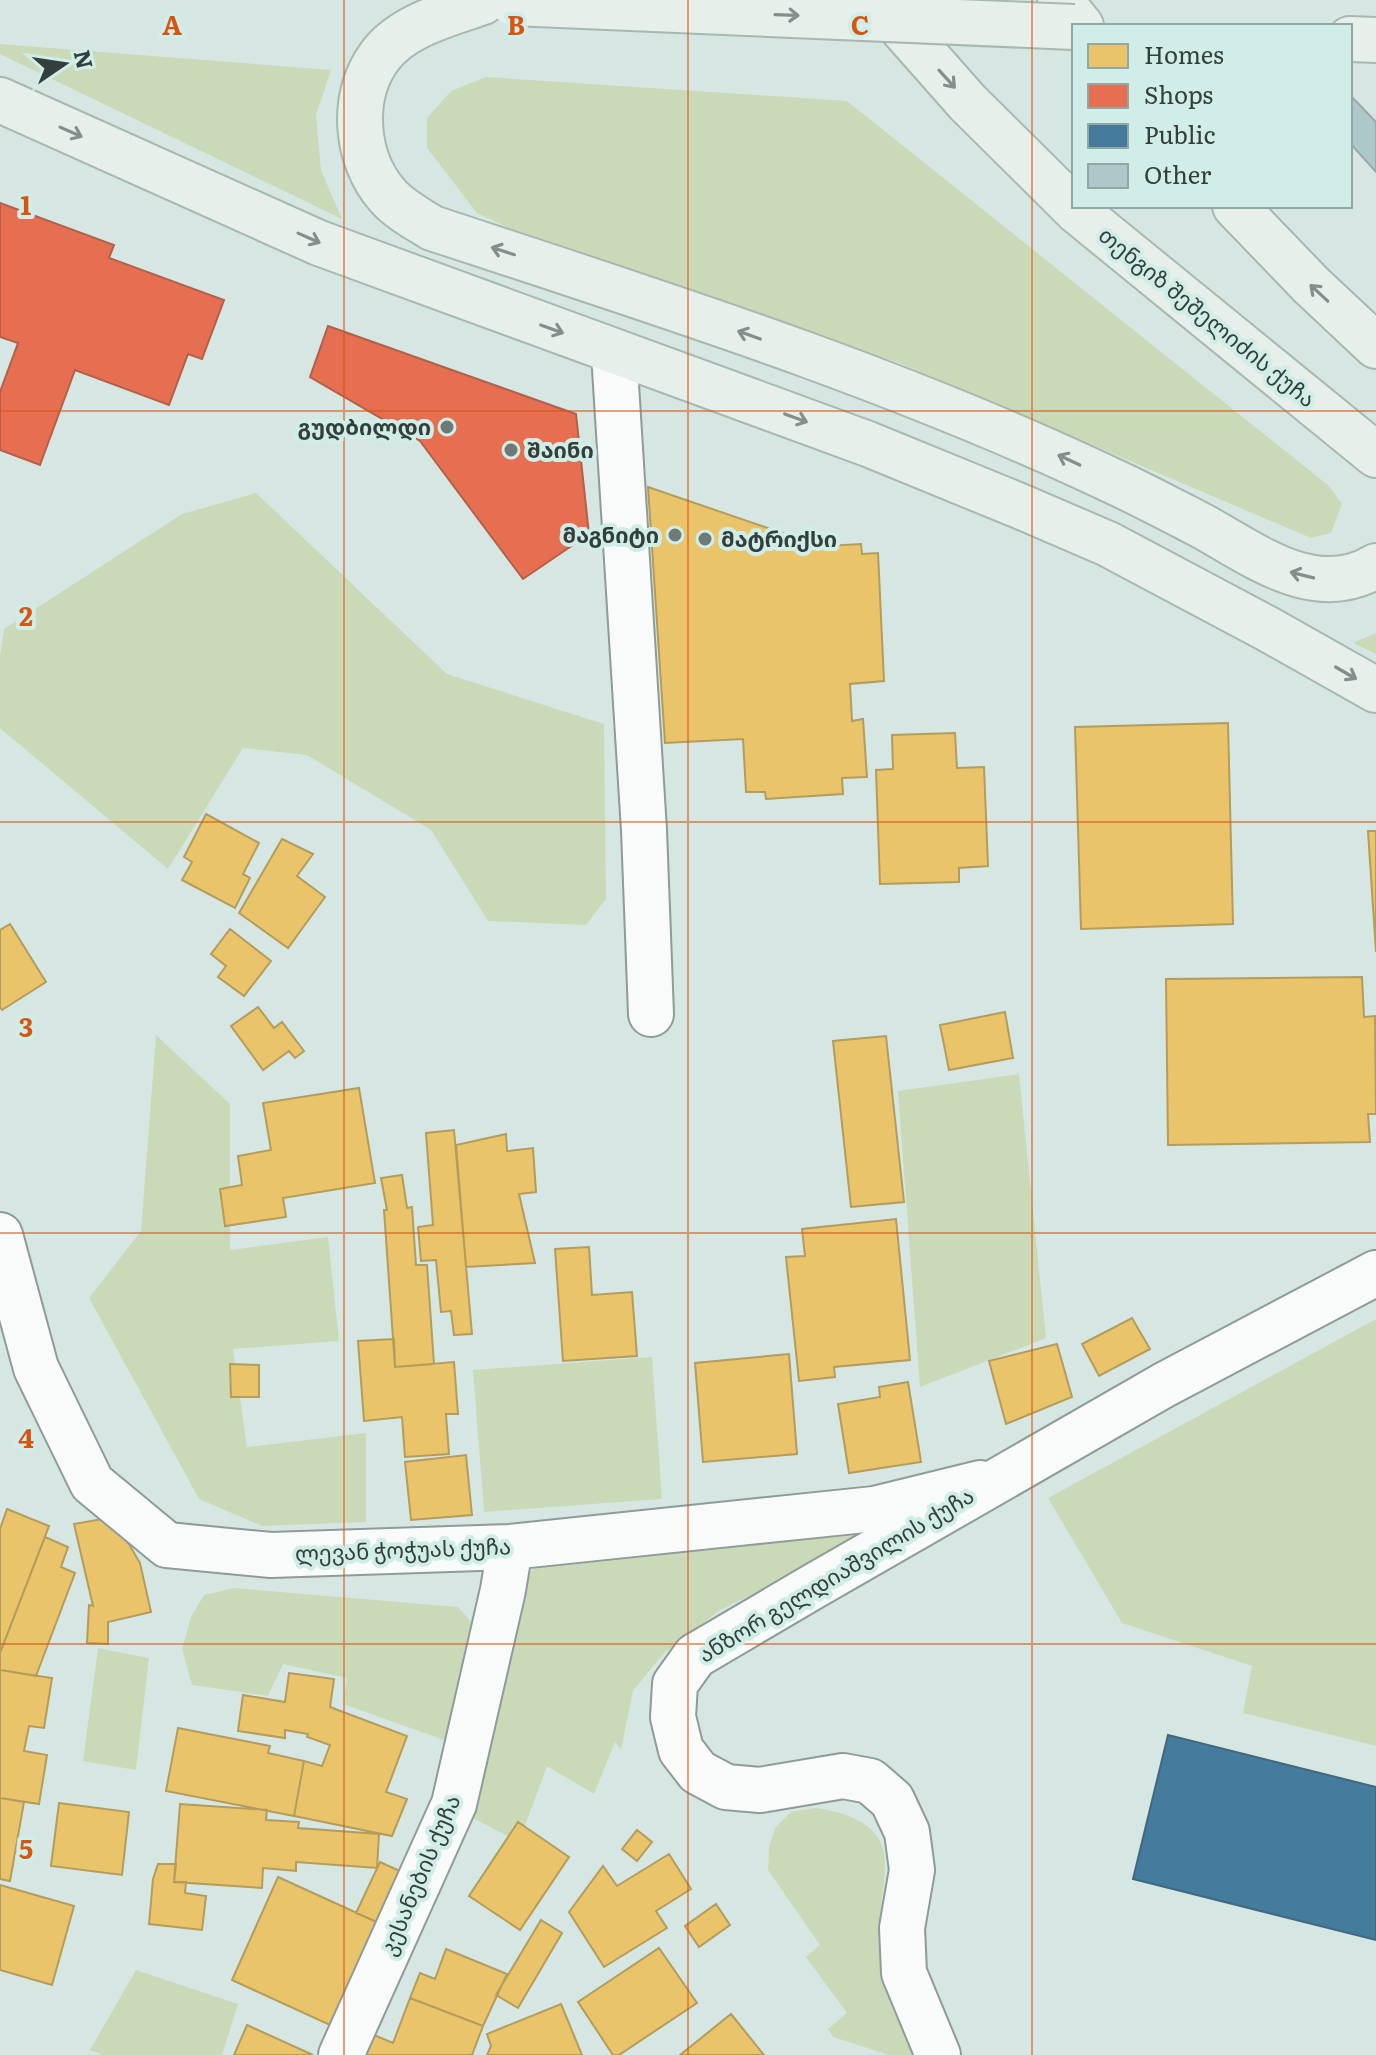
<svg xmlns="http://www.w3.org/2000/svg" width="1376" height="2055" font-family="Literata,'Noto Sans Georgian',serif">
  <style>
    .green { fill: #cadab9 }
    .homes { fill: #e9c46a; stroke: #b39c5c; stroke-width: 2 }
    .shops { fill: #e76f51; stroke: #b1614b; stroke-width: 2 }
    .public { fill: #457b9d; stroke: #406980; stroke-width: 2 }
    .building { fill: #aec7c9; stroke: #9da9a9; stroke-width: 2 }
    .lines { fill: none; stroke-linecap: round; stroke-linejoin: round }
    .minor-casing { stroke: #8e9b98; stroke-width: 48 }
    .tertiary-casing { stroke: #8e9b98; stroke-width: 48 }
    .primary-casing { stroke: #a7b8b0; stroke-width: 48 }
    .minor { stroke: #f9fbfb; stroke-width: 44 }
    .tertiary { stroke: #f9fbfb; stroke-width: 44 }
    .primary { stroke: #e7efeb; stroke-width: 44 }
    .primary-bridge-casing { stroke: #a7b8b0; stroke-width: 48; stroke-linecap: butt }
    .primary-bridge { stroke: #e7efeb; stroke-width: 44 }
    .oneway { stroke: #858e8b }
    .grid { fill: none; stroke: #d65611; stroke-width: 2; stroke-opacity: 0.55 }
    .poi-dot { fill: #6d7a77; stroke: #d0ede7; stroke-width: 3 }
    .labels { text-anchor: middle; stroke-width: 8; stroke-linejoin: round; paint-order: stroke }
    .street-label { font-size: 22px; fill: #343f3d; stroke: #d0ede7 }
    .poi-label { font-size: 22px; font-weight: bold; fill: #343f3d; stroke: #d0ede7; text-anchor: end }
    .grid-label { font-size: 26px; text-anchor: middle; font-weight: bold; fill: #d65611; stroke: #d0ede7; stroke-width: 8; stroke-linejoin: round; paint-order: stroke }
  </style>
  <rect width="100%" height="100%" fill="#d6e7e3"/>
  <path class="green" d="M0,44L331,70L316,115L321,170L342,219L0,54Z
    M486,77L847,101L1329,486L1342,504L1331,533L1311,538L897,362L585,263L477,213L427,148V118L451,91Z
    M256,493L447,674L604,724L606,899L586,925L488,921L431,830L307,755L243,748L168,869L0,728V655L4,629L182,514Z
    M1376,633V654L1353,643Z
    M156,1035L230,1104V1250L328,1237L339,1341L233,1349L247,1447L366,1433V1522L262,1526L199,1499L89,1298L141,1231Z
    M1019,1074L1046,1338L920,1387L898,1091Z
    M1376,1319V1746L1243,1713L1252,1666L1122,1623L1048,1498Z
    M652,1357L662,1499L484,1512L473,1370Z
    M925,1510L720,1610L663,1654L633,1691L621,1750L615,1742L594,1794L547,1766L519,1842L465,1814L522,1578L536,1567L886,1521Z
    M234,1588L458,1607L474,1625L444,1740L343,1704L347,1678L283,1664L268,1696L192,1685L182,1649L191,1617L204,1595Z
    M98,1648L149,1658L136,1770L83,1761Z
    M815,1808C847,1812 885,1824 885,1863C885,1882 881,1900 880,1919C880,1937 880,1957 883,1975C887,2004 902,2029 915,2055H889L833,2037L828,2029L847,2013L806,1957L820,1945L768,1870L769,1848L775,1828L791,1812Z
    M136,1970L238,2004L222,2055H103L90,2050Z"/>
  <path class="homes" d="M648,487L791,536V548L861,544L862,554L878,553L884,681L850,684L852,721L863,719L867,777L842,778L843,794L766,799L765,792H746L743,739L665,743Z
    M1228,723L1233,924L1081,929L1075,727Z
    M955,733L957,768L984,767L988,866L959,868V882L880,884L876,770L893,769L892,735Z
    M206,814L259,843L243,874L250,878L235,908L182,880L192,862L184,857Z
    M1368,831H1376V952Z
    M282,839L313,854L297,876L325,897L288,948L239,913Z
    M10,924L46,982L2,1010L0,1007V930Z
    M230,929L271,961L244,996L218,977L226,966L211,954Z
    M1362,977L1364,1017L1375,1016L1376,1114H1368L1370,1142L1168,1145L1166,979Z
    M258,1007L274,1028L282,1022L304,1051L295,1058L289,1051L263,1070L231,1026Z
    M1005,1012L1013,1058L949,1070L940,1025Z
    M886,1036L904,1202L851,1207L833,1041Z
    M359,1088L375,1183L283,1198L286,1217L225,1226L220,1189L242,1185L238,1156L271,1150L263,1103Z
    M454,1130L472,1334L454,1335L451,1311L441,1312L436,1260L421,1261L418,1227L433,1225L426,1133Z
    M506,1134L507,1151L533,1148L536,1192L519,1194L535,1263L466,1267L456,1145Z
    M402,1175L407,1208L412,1207L416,1265H427L434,1364L395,1367L384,1210H387L381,1178Z
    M896,1219L910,1360L834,1367L835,1377L799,1381L786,1257L805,1256L802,1229Z
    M589,1247L592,1295L632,1292L637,1356L563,1361L555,1249Z
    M1132,1318L1150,1349L1099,1376L1082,1344Z
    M394,1339L395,1367L454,1362L458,1414H446L449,1454L405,1457L402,1417L364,1421L358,1341Z
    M1057,1344L1072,1397L1006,1424L989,1361Z
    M789,1354L797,1454L703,1462L695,1363Z
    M230,1364L259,1365V1397H231Z
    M908,1382L921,1462L849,1473L838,1404L880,1397L879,1387Z
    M466,1455L472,1515L411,1520L405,1462Z
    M7,1509L49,1526L0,1653V1529Z
    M113,1517L140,1563L151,1612L108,1622V1644L87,1643L89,1605L93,1606L74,1524Z
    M45,1537L68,1547L61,1567L75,1573L36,1676L0,1670V1653Z
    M0,1670L52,1678L44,1728L29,1726L24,1751L47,1755L39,1804L0,1798Z
    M289,1673L334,1679L330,1707L407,1736L386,1792L407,1799L392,1836L294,1816L304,1761L322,1766L330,1745L307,1737L308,1734L285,1730V1738L238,1731L243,1695L285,1702Z
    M178,1728L270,1746L268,1753L304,1761L294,1816L166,1791Z
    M0,1798L24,1802L10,1881L0,1879Z
    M59,1803L129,1812L122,1875L51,1866Z
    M180,1804L267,1810L266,1820L299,1822L298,1828L379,1834L377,1868L296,1862V1871L263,1868L262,1888L174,1882Z
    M518,1822L569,1857L520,1930L469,1896Z
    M637,1830L652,1842L637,1861L622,1849Z
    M669,1854L691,1889L656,1911L667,1928L604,1967L569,1912L603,1866L617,1886Z
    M380,1862L413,1877L390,1928L356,1913Z
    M158,1864H176L174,1882H186L185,1893L206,1896L202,1930L149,1924L153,1879Z
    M278,1877L390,1928L343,2031L232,1980Z
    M0,1885L74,1906L52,1985L0,1970Z
    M716,1904L730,1925L699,1947L685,1926Z
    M541,1920L562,1933L518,2008L496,1995Z
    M659,1948L697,2003L619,2055H613L578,2002Z
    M446,1949L507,1974L483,2026L410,1998L420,1973L435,1979Z
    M410,1998L483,2026L472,2055H358L367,2032L393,2043Z
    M561,2004L582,2055H487L491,2046L487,2034Z
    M731,2014L764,2055H680Z
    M247,2025L313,2055H234Z"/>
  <path class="shops" d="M0,203L114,245L109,258L224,300L202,359L188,354L169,405L75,370L40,465L0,450V392L18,343L0,337Z
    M328,326L576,414L589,534L523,579L420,441L310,377Z"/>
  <path class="public" d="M1168,1735L1376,1787V1940L1133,1879Z"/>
  <path class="building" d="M1350,95L1376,122V172L1350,143Z"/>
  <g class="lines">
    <defs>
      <path id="minor" d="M614,353L644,830L651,1014
        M0,1235L36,1368L92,1483L167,1545L271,1555L510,1547L874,1509L980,1483
        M341,2055L454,1804L503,1590L510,1547"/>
      <path id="tertiary" d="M938,2055L904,1973L902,1928L912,1870L907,1832L892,1800L870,1781L843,1776L760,1790L726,1787L698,1772L681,1750L673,1717L675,1684L695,1656L814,1586L1164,1385L1376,1273"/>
      <path id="primary" d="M877,0L968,103L1078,212L1376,455
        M1060,0L1081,26
        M483,2C449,14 403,25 380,56C350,96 355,158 387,195C399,209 416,218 432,228C663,304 897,378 1117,483C1147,497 1175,512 1204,527C1256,556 1316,602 1376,566
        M1350,39L1376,40
        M0,100L319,243L868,444L1022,507L1108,544L1266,628L1376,690
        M1235,206L1311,285L1376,346"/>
    </defs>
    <use href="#minor" class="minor-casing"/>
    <use href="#tertiary" class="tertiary-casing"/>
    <use href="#primary" class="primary-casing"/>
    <use href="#minor" class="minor"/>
    <use href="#tertiary" class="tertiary"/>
    <use href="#primary" class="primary"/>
    <defs>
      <path id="primary-bridge" d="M513,3L1074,27"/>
    </defs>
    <use href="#primary-bridge" class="primary-bridge-casing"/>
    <use href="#primary-bridge" class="primary-bridge"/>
  </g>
  <defs><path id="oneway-shaft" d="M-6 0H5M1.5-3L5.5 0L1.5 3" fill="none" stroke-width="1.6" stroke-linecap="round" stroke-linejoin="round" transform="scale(2)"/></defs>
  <g class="oneway">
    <use href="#oneway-shaft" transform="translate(787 15) rotate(2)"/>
    <use href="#oneway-shaft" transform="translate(947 79) rotate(48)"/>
    <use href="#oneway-shaft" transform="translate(71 132) rotate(24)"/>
    <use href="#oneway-shaft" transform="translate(309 238) rotate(24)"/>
    <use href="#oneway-shaft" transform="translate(503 251) rotate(-162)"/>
    <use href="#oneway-shaft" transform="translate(1319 293) rotate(-137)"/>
    <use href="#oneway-shaft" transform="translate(552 329) rotate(20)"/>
    <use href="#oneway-shaft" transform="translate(749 335) rotate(-160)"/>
    <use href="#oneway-shaft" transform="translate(796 418) rotate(20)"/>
    <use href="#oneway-shaft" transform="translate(1069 460) rotate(-155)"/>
    <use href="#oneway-shaft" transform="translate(1302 575) rotate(-166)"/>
    <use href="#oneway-shaft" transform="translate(1346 673) rotate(30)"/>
  </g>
  <path class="grid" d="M344,0V2055M688,0V2055M1032,0V2055M0,411H1376M0,822H1376M0,1233H1376M0,1644H1376"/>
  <g class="poi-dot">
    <circle cx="447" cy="427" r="8"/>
    <circle cx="511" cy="450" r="8"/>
    <circle cx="675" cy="535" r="8"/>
    <circle cx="705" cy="539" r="8"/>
  </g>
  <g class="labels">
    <g class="street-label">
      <text transform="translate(1207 317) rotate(39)" y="8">თენგიზ შეშელიძის ქუჩა</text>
      <text transform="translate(403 1550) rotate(-2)" y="8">ლევან ჭოჭუას ქუჩა</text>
      <text transform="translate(836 1575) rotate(-31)" y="8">ანზორ გელდიაშვილის ქუჩა</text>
      <text transform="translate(420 1875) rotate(-67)" y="8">კესანების ქუჩა</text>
    </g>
    <g class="poi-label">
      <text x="431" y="435">გუდბილდი</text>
      <text x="527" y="458" text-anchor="start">შაინი</text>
      <text x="659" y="543">მაგნიტი</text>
      <text x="721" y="547" text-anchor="start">მატრიქსი</text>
    </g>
  </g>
  <g class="grid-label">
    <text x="172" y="35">A</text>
    <text x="516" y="35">B</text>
    <text x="860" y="35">C</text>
    <text x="26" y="215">1</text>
    <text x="26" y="626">2</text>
    <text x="26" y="1037">3</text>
    <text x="26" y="1448">4</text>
    <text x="26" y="1859">5</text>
  </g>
  <rect x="1072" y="24" width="280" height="184" fill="#d0ede7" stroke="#92a7a3" stroke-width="2"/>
  <rect x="1088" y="44" width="40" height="24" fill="#e9c46a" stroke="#92a7a3" stroke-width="2"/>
  <text x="1144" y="64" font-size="24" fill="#343f3d">Homes</text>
  <rect x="1088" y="84" width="40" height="24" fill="#e76f51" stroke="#92a7a3" stroke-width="2"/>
  <text x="1144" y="104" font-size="24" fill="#343f3d">Shops</text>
  <rect x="1088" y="124" width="40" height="24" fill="#457b9d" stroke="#92a7a3" stroke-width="2"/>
  <text x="1144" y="144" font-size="24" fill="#343f3d">Public</text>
  <rect x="1088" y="164" width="40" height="24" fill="#aec7c9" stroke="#92a7a3" stroke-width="2"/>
  <text x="1144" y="184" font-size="24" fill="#343f3d">Other</text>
  <g transform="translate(64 64) rotate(77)" stroke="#d0ede7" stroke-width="6" paint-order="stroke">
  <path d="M0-6L14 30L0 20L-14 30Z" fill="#343f3d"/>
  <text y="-12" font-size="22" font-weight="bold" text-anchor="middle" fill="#343f3d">N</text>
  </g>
</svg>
